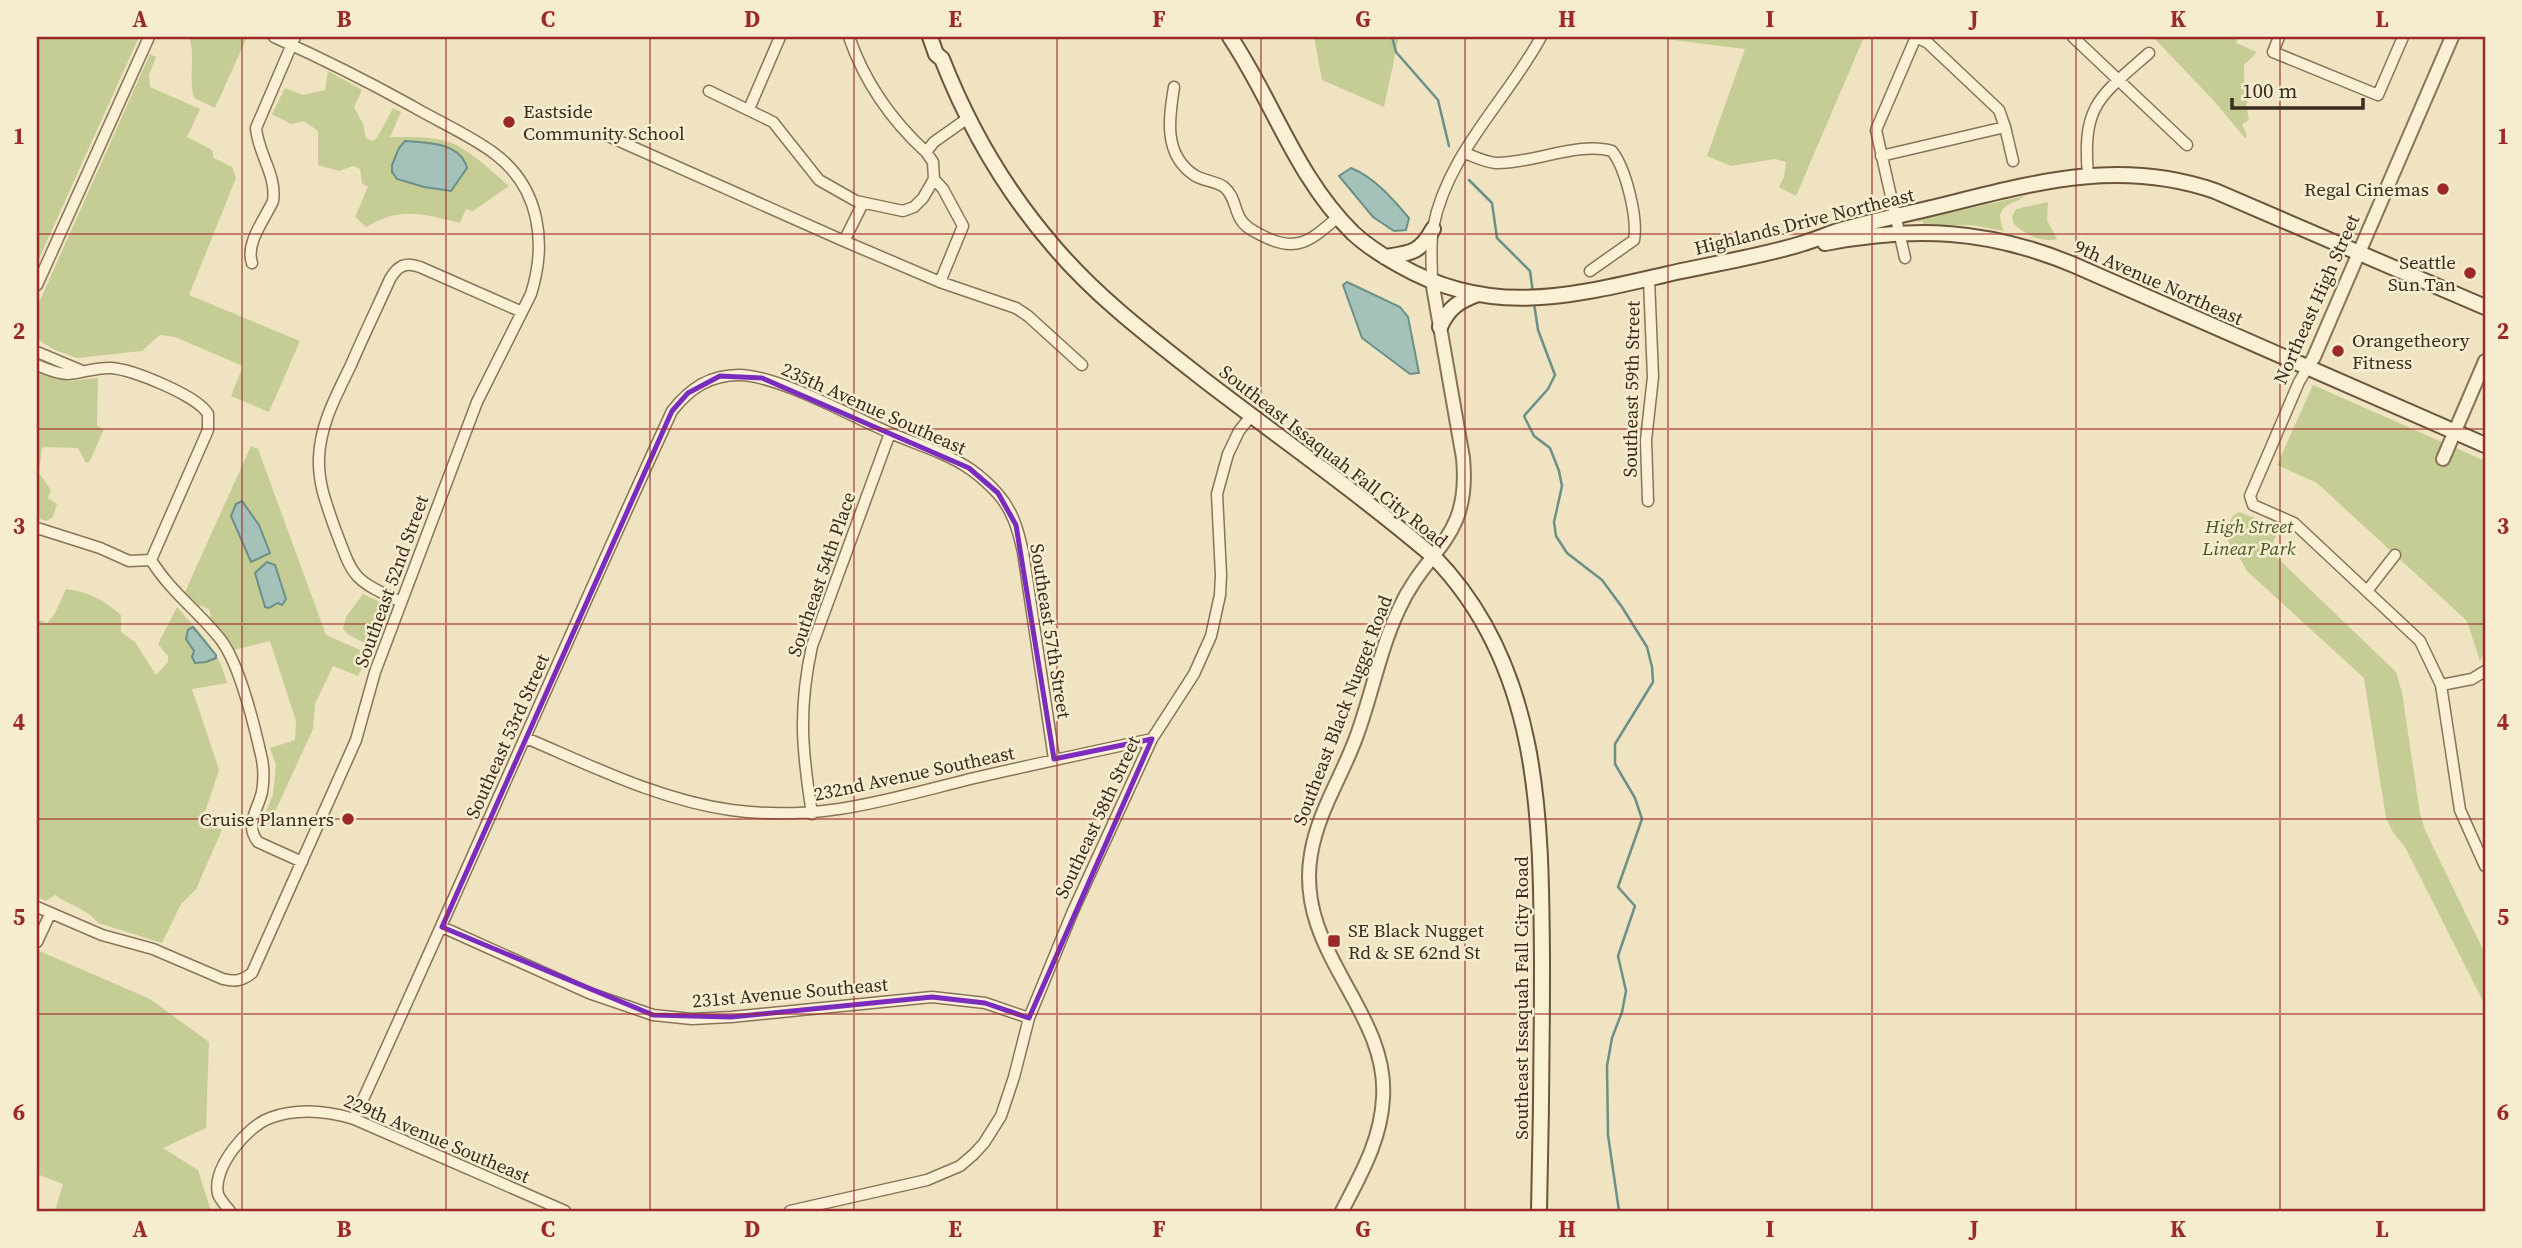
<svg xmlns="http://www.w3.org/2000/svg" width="2522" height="1248" font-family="'Source Serif 4',serif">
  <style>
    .green { fill: #c5cd95 }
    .water { fill: #a4c1ba; stroke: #6b9088; stroke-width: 2 }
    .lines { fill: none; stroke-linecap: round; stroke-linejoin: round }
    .stream { stroke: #6b9088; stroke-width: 2.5 }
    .minor-casing { stroke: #897458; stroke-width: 13 }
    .tertiary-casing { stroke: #897458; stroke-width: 16 }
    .secondary-casing { stroke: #6b553b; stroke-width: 18 }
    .minor { stroke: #faf0d5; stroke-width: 10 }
    .tertiary { stroke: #faf0d5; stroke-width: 12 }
    .secondary { stroke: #faf0d5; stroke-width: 14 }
    .marked { fill: none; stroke: #7b2cbf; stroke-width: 5; stroke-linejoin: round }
    .grid { fill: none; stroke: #9a2927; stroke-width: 2; stroke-opacity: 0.55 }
    .poi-dot { fill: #9a2927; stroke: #f6edd1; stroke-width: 2.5 }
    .labels { text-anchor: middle; stroke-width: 5; stroke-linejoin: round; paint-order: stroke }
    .poi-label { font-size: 19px; fill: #392b1d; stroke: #f6edd1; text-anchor: start }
    .street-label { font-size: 19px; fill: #392b1d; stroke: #f6edd1 }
    .park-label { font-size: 19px; font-style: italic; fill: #475623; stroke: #f6edd1 }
    .neatline { fill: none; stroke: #9a2927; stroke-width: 2.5 }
    .grid-label { font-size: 23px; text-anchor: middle; font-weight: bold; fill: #9a2927 }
  </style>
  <rect width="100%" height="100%" fill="#efe3c1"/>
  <path class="green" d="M37,37H139L37,263Z
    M189,37H247L215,108L194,98C188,77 196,57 189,37Z
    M1314,37H1399L1384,107L1322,80Z
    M1649,37H1864L1796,196L1779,187L1784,177L1786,162L1775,159L1731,166L1707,156L1745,49Z
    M2153,37H2238L2236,43L2257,52L2244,65V94L2249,96L2246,105L2249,120L2242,124L2247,136L2245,138L2215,102Z
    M150,54L156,57L149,75L150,87L200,109L187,137L212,150L214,158L232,167L236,178L189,295L300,341L269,412L231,396L243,366L175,337L160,335L142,351L77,358L55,350L37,339V307Z
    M328,71L362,90L354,107L363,124L366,138L372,141L377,138L393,108L401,112L390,137C408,137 428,136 446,141C470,149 490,170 509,186L473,211L466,209L460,223C423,214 401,206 366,227L355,217L368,187L362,183L360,169L353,166L339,171L318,165V131L304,121L291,124L272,114L285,88L303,95L325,90Z
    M2025,196C2014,205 1991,204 2004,231L1972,225L1923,226V221L1917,222V220Z
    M2048,202L2047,220L2057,239C2042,243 2025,234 2014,224L2012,217L2016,209Z
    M37,372L69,381L98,378L97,426L104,429L90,461L86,463L78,448L42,447L39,473L51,490L48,498L57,504L53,517L46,521L37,518Z
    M2313,385L2485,461V650L2480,661L2467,621L2317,483L2277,465Z
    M251,446L258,449L326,635L369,654L358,676L333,666L315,704L313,729L267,829L262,823L273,794L276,765L270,748L295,740L296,721L270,641L234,650L229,640L209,620L211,616L209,609L201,606L197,607L185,592Z
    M2239,512L2280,528L2269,550L2396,672L2402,692L2420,814L2425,830L2485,954V1005L2405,847L2393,832L2386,818L2364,678L2247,571C2240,556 2230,547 2224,532L2233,516Z
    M66,589C91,593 102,599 121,615V632L135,642L156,675L168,662V656L158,644L177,607C200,634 217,646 227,683L192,689L219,770L202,821L222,830L196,889L181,904L162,943L98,923C88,909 69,905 55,895L46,901L37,897V619L47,623L54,615Z
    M363,594L388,606L390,610L376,649L349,635L343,629L346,617Z
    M37,950L150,999L209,1042L206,1128L163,1148L198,1170L211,1211H55L63,1184L37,1174Z"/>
  <path class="water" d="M405,141C428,143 460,142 467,168L451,191L424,187L397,179L392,172V165L399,148Z
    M1351,168C1374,177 1393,199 1409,218L1406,230L1394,231L1373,217L1339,176Z
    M1347,282L1400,307L1408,317L1419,373L1410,374L1362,338L1343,285Z
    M242,501L259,525L270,553L251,562L231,516L236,504Z
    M267,562L275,565L286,599L282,605L278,603L269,608L265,607L255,573Z
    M193,627L216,655V658L206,662L195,663L192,657L194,651L186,639L188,630Z"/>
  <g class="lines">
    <path class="stream" d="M1392,37L1396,52L1438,100L1449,146
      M1469,180L1492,203L1497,238L1530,271L1533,293
      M1534,303L1538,330L1555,375L1548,389L1524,416L1534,436L1550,448L1559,471L1562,486L1554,522L1556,536L1567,553L1602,580L1622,607L1647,647L1652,667L1653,682L1615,744V764L1635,798L1642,819L1618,887L1635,906L1618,956L1626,991L1622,1012L1612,1038L1607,1066L1608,1135L1619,1211"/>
    <defs>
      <path id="minor" d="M849,37C865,83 890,119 926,152
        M2073,37L2187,145
        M2279,37L2273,52L2378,95L2403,37
        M1174,87C1169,118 1163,154 1194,175C1203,181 1216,181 1224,187C1235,196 1234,209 1241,220C1246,228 1255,232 1263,236C1298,254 1312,239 1338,217
        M709,91L773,122L819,180L856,201L903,211L914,207L923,198L934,179L933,162L926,152L934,142L968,118
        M749,109L780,37
        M2005,127L2013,161
        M608,136L844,241L940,282L1016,308L1028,316L1082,365
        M1465,153C1475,157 1485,162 1496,163C1532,164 1578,141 1612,151C1626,169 1638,218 1634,240L1590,271
        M1881,156L2005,127L1999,110L1928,43L1916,37
        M2088,175C2082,105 2099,97 2149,53
        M934,179L943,189L963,226L940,282
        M844,241L863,203
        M1905,258L1876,130L1916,37
        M252,263C245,243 265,219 273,201C277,175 258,154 256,128L295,37
        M1432,281C1432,264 1430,245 1433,228C1447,154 1507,100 1541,37
        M37,285L149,37
        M37,352L80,370
        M37,365C46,369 58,374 68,374C83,373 96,367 111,368C132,369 198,396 208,414V430L151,560
        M2308,367L2299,382L2250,496L2253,505L2294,523L2420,641L2441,685L2460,810L2485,866
        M1648,501L1646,440L1653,377L1649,279
        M37,528L100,548L129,561L151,560
        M151,560C170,591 199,612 221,640C240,665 254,724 261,755C264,767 264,780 262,792C258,810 244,825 258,842L302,862
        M2367,591L2395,555
        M401,602C350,578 354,578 334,526C326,503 318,483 319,458C320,425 336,396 350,367C363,337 377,308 390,279C398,265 406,262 420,267L522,312
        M2441,685L2472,679L2485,671
        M526,738C592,766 659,800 731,810C819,822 886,800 970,779C1031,765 1091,752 1152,739
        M812,814C802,750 798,710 812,646L890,433
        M37,907L102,935L153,949L223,979C235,982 242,981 252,973L356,740L375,672L477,402L531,294C547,243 540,188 495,154C470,135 439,122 412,106C367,81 321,58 274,37
        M442,927L589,993L653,1015L692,1019L731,1017L932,997L985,1003L1029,1018
        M37,942L50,914
        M354,1119C462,884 564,645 672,411C690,388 710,375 739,375C777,375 851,416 888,432C915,444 945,452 970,469C980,476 990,485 998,494C1013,511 1018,530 1023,552L1054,759
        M230,1211C226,1206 220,1200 218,1194C212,1168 247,1126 270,1118C297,1108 327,1111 354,1119L565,1211
        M790,1211L927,1180L960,1166L974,1154L984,1143L1001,1116L1014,1077L1029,1018L1073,911L1152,739L1194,674L1211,636L1220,595L1221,575L1217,494L1228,454L1239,431L1251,416"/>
      <path id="tertiary" d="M2308,367L2314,357L2452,37
        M2443,459L2485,361
        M1342,1211C1361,1174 1381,1140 1383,1098C1389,1010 1294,951 1311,854C1318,811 1343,775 1357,735C1372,694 1380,649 1399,609C1427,547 1471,540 1463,458L1432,281"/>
      <path id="secondary" d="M930,37L936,54L942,59C969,128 1007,193 1056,249C1099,299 1151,338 1203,379C1280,438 1360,494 1434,557C1541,667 1541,818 1542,961C1542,1045 1541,1128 1539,1211
        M1230,37C1273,101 1296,177 1353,233C1367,246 1383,256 1399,265C1491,318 1572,296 1668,274C1712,264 1758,257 1801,244C1814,240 1826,235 1838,231C1875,220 1912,213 1948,204C2040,181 2122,159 2215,191L2485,307
        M1825,243C1915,226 1988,229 2074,265L2485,445
        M1385,257C1411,253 1420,253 1433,229
        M1440,327C1448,308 1459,301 1478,294"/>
    </defs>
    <use href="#minor" class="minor-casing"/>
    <use href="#tertiary" class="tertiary-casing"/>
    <use href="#secondary" class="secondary-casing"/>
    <use href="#minor" class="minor"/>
    <use href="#tertiary" class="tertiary"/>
    <use href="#secondary" class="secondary"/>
  </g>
  <path class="marked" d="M720,376L762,378L969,468L998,493L1016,525L1054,759L1152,739L1029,1018L985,1003L932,997L731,1017L653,1015L442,927L672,411L688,393Z"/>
  <path class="grid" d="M242,37V1211M446,37V1211M650,37V1211M854,37V1211M1057,37V1211M1261,37V1211M1465,37V1211M1668,37V1211M1872,37V1211M2076,37V1211M2280,37V1211M37,234H2485M37,429H2485M37,624H2485M37,819H2485M37,1014H2485"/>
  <g class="poi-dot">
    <circle cx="509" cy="122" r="7"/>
    <circle cx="2443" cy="189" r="7"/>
    <circle cx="2470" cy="273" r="7"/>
    <circle cx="2338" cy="351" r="7"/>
    <circle cx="348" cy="819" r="7"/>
    <rect x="1327" y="934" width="14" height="14" rx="3.5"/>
  </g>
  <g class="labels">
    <g class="poi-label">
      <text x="523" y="118">Eastside<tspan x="523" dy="22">Community School</tspan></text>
      <text x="2429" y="196" text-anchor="end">Regal Cinemas</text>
      <text x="2456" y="269" text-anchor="end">Seattle<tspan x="2456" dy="22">Sun Tan</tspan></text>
      <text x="2352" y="347">Orangetheory<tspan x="2352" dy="22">Fitness</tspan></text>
      <text x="334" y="826" text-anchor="end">Cruise Planners</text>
      <text x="1348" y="937">SE Black Nugget<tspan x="1348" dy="22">Rd &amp; SE 62nd St</tspan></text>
    </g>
    <g class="street-label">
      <text transform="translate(1804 221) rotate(-14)" y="7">Highlands Drive Northeast</text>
      <text transform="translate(2159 282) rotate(24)" y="7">9th Avenue Northeast</text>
      <text transform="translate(2316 299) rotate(-66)" y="7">Northeast High Street</text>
      <text transform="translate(1631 389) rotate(-89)" y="7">Southeast 59th Street</text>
      <text transform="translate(874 408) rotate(24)" y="7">235th Avenue Southeast</text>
      <text transform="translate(1334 456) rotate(38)" y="7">Southeast Issaquah Fall City Road</text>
      <text transform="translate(821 574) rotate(-71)" y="7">Southeast 54th Place</text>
      <text transform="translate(391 581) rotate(-70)" y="7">Southeast 52nd Street</text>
      <text transform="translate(1051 631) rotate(81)" y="7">Southeast 57th Street</text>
      <text transform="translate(1342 710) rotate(-69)" y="7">Southeast Black Nugget Road</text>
      <text transform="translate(507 736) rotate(-66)" y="7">Southeast 53rd Street</text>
      <text transform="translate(914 773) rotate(-12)" y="7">232nd Avenue Southeast</text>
      <text transform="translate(1097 817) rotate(-65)" y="7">Southeast 58th Street</text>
      <text transform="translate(790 992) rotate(-5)" y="7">231st Avenue Southeast</text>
      <text transform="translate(1521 998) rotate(-90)" y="7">Southeast Issaquah Fall City Road</text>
      <text transform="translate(437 1138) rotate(23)" y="7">229th Avenue Southeast</text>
    </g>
    <g class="park-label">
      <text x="2249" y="533">High Street<tspan x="2249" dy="22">Linear Park</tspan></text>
    </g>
  </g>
  <rect width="2522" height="1248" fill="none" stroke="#f6edd1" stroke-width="77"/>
  <path d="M2232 98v10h131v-10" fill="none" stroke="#392b1d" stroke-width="3.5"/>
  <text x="2242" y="98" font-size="21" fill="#392b1d" stroke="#f6edd1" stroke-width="5" paint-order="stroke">100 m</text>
  <rect x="38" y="38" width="2446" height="1172" class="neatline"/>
  <g class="grid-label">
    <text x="140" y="27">A</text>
    <text x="344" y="27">B</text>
    <text x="548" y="27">C</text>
    <text x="752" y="27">D</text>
    <text x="955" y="27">E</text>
    <text x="1159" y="27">F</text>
    <text x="1363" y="27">G</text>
    <text x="1567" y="27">H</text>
    <text x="1770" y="27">I</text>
    <text x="1974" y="27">J</text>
    <text x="2178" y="27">K</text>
    <text x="2382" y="27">L</text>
    <text x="19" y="144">1</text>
    <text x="2503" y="144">1</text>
    <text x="19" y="339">2</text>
    <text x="2503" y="339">2</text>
    <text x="19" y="534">3</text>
    <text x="2503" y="534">3</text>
    <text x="19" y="730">4</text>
    <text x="2503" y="730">4</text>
    <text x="19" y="925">5</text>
    <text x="2503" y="925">5</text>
    <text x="19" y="1120">6</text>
    <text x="2503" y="1120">6</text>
    <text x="140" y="1237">A</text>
    <text x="344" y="1237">B</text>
    <text x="548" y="1237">C</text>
    <text x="752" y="1237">D</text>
    <text x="955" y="1237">E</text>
    <text x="1159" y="1237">F</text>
    <text x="1363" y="1237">G</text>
    <text x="1567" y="1237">H</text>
    <text x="1770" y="1237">I</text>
    <text x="1974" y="1237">J</text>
    <text x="2178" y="1237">K</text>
    <text x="2382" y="1237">L</text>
  </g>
</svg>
